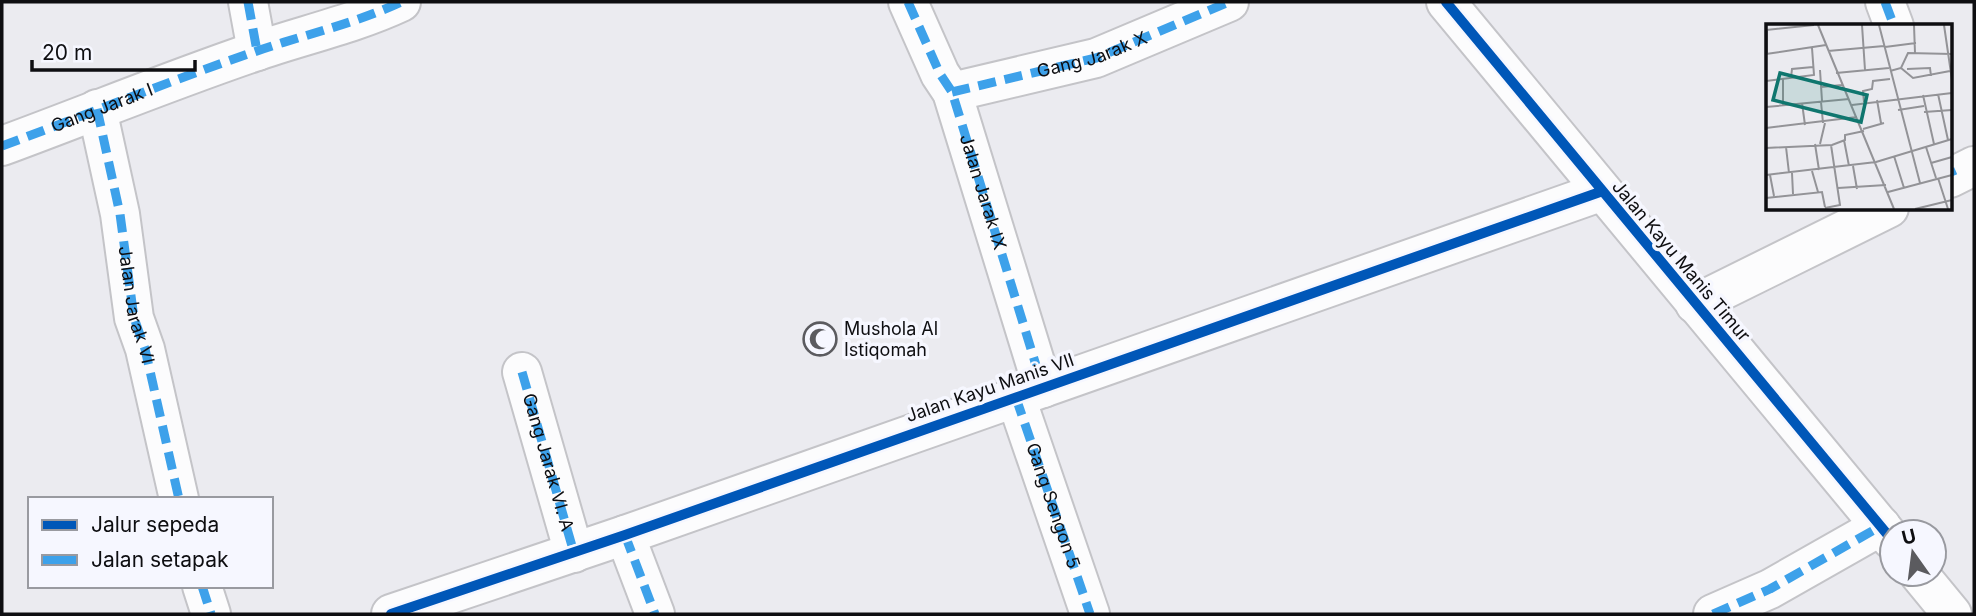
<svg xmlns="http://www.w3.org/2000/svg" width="1976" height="616" font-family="Inter,sans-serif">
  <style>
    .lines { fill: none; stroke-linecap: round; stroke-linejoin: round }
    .minor-casing { stroke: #c4c4c8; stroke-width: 42 }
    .minor { stroke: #fcfcfd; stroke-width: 38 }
    .quiet { stroke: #3da1ea; stroke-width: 9; stroke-dasharray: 18 9; stroke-linecap: butt }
    .cycleway-casing { stroke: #f6f7ff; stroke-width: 15 }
    .cycleway { stroke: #0057b8; stroke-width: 10 }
    .labels { text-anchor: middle; stroke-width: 7; stroke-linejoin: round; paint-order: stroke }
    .street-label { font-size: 18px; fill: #0e0e11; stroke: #f6f7ff }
    .poi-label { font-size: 18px; fill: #0e0e11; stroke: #f6f7ff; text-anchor: start }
    .inset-road { fill: none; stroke: #939397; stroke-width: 2 }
    .view { fill: #0f766e; fill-opacity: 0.15; stroke: #0f766e; stroke-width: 3.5 }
    .inset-edge { fill: none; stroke: #0e0e11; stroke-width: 3.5 }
  </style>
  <rect width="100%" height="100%" fill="#ebebf0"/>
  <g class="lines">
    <defs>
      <g id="minor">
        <path d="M248,2L257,51"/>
        <path id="s1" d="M908,2L940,74L952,92L1043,388"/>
        <path d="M1446,2L1892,540"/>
        <path d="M1885,2L1894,26"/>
        <path d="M952,92L1096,58L1229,2"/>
        <path id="s2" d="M97,109L120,214L134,318L145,349L179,499"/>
        <path id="s3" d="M2,146C86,115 169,81 254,52C303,35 354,24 401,2"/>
        <path d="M1950,178L1974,166"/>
        <path d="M1695,304L1889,208"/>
        <path d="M522,372L574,553"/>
        <path id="s4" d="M1016,398L1090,614"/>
        <path d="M625,535L655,614"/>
        <path d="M1919,574L1952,614"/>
        <path d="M202,586L211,614"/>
        <path d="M391,614L625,535L1600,192"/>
        <path d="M1713,614L1770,589L1881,526"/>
      </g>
    </defs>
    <use href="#minor" class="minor-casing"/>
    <use href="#minor" class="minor"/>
    <g class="quiet">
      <path d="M248,2L257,51"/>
      <path d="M908,2L940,74L952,92L1043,388"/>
      <path d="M1885,2L1894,26"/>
      <path id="s5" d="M952,92L1096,58L1229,2"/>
      <path d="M97,109L120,214L134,318L145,349L179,499"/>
      <path d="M2,146C86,115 169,81 254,52C303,35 354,24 401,2"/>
      <path d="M1950,169L1953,176"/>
      <path id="s6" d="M522,372L574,553"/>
      <path d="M1016,398L1090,614"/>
      <path d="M625,535L655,614"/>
      <path d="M202,586L211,614"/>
      <path d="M1713,614L1770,589L1881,526"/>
    </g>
    <defs>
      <path id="cycleway" d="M1446,2L1892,540
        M391,614L625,535L1600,192"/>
    </defs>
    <use href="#cycleway" class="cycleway-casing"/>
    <use href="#cycleway" class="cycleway"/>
  </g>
  <defs>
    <symbol id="mosque-ring" viewBox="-11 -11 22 22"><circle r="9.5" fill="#f6f7ff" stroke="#5b5b5f" stroke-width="1.5"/><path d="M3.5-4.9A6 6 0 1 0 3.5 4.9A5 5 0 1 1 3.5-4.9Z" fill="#5b5b5f"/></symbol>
  </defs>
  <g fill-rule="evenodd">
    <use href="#mosque-ring" x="801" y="320" width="38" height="38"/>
  </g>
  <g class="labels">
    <g class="street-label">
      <text dy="6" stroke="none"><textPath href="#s5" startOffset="145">Gang Jarak X</textPath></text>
      <text dy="6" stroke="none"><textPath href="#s3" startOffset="107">Gang Jarak I</textPath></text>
      <text dy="6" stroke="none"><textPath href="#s1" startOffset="205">Jalan Jarak IX</textPath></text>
      <text transform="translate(1681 261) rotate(50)" y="6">Jalan Kayu Manis Timur</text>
      <text dy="6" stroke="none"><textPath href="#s2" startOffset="200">Jalan Jarak VI</textPath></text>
      <text transform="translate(990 388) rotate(-19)" y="6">Jalan Kayu Manis VII</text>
      <text dy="6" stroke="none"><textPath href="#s6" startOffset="94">Gang Jarak VI. A</textPath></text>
      <text dy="6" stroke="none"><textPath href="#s4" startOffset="114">Gang Sengon 5</textPath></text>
    </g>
    <g class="poi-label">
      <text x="844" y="335">Mushola Al<tspan x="844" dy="21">Istiqomah</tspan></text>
    </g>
  </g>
  <g transform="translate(1766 24)">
    <rect width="186" height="186" fill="#ebebf0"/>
    <path class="inset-road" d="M52,1L128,185M96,1L99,46M113,1L154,159M148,1L149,29M178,1L186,56M1,5V30M0,6L48,1M119,23L150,19M62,27L118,22M0,30L60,21M135,44L147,54L184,47M141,45L164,44L165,52M54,46L56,77M124,47L135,44L142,29L186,30M70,49L123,44M25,54L26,45L47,43M0,57L48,51L46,24M55,63L76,61M172,70L182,116M157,71L168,120M111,76L115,99M55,78L57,99M98,78L97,67L106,65L107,57L124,55M36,79L39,101M17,81V55M86,81L186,69M0,83L83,75M132,86L158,82M158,88L186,86M0,104L91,93M97,105L118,99M78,116L83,142M49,120L53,146M54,120L59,99M20,123L23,149M160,123L170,154M0,124L66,121L79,116V111L98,107M128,132L138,164M165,139L186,133M87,142L91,165M46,147L52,168M26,149L27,170M0,151L110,138L186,115M4,151L8,172M172,154L182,185M72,164L120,161M122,168L186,151M0,174L56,168L59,183M59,184L74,181L65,121M149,185L186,176"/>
    <path class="view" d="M14,49L101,71L95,98L7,76Z"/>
    <rect width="186" height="186" class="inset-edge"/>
  </g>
  <rect width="1976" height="616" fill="none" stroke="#0e0e11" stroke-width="7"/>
  <rect x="28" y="497" width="245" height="91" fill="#f6f7ff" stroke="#999aa0" stroke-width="2"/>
  <rect x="42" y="520" width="35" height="10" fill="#0057b8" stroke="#999aa0" stroke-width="2"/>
  <text x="91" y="532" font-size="21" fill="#0e0e11">Jalur sepeda</text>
  <rect x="42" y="555" width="35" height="10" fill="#3da1ea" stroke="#999aa0" stroke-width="2"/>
  <text x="91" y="567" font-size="21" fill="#0e0e11">Jalan setapak</text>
  <g transform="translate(1913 553) rotate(346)"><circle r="33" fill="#f6f7ff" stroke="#999aa0" stroke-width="2"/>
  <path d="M0-5L12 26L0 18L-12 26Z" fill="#5b5b5f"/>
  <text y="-10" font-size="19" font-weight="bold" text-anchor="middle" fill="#0e0e11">U</text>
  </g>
  <path d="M32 60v10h163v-10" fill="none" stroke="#0e0e11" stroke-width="3.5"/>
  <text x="42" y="60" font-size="21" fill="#0e0e11" stroke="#f6f7ff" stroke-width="5" paint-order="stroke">20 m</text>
</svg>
